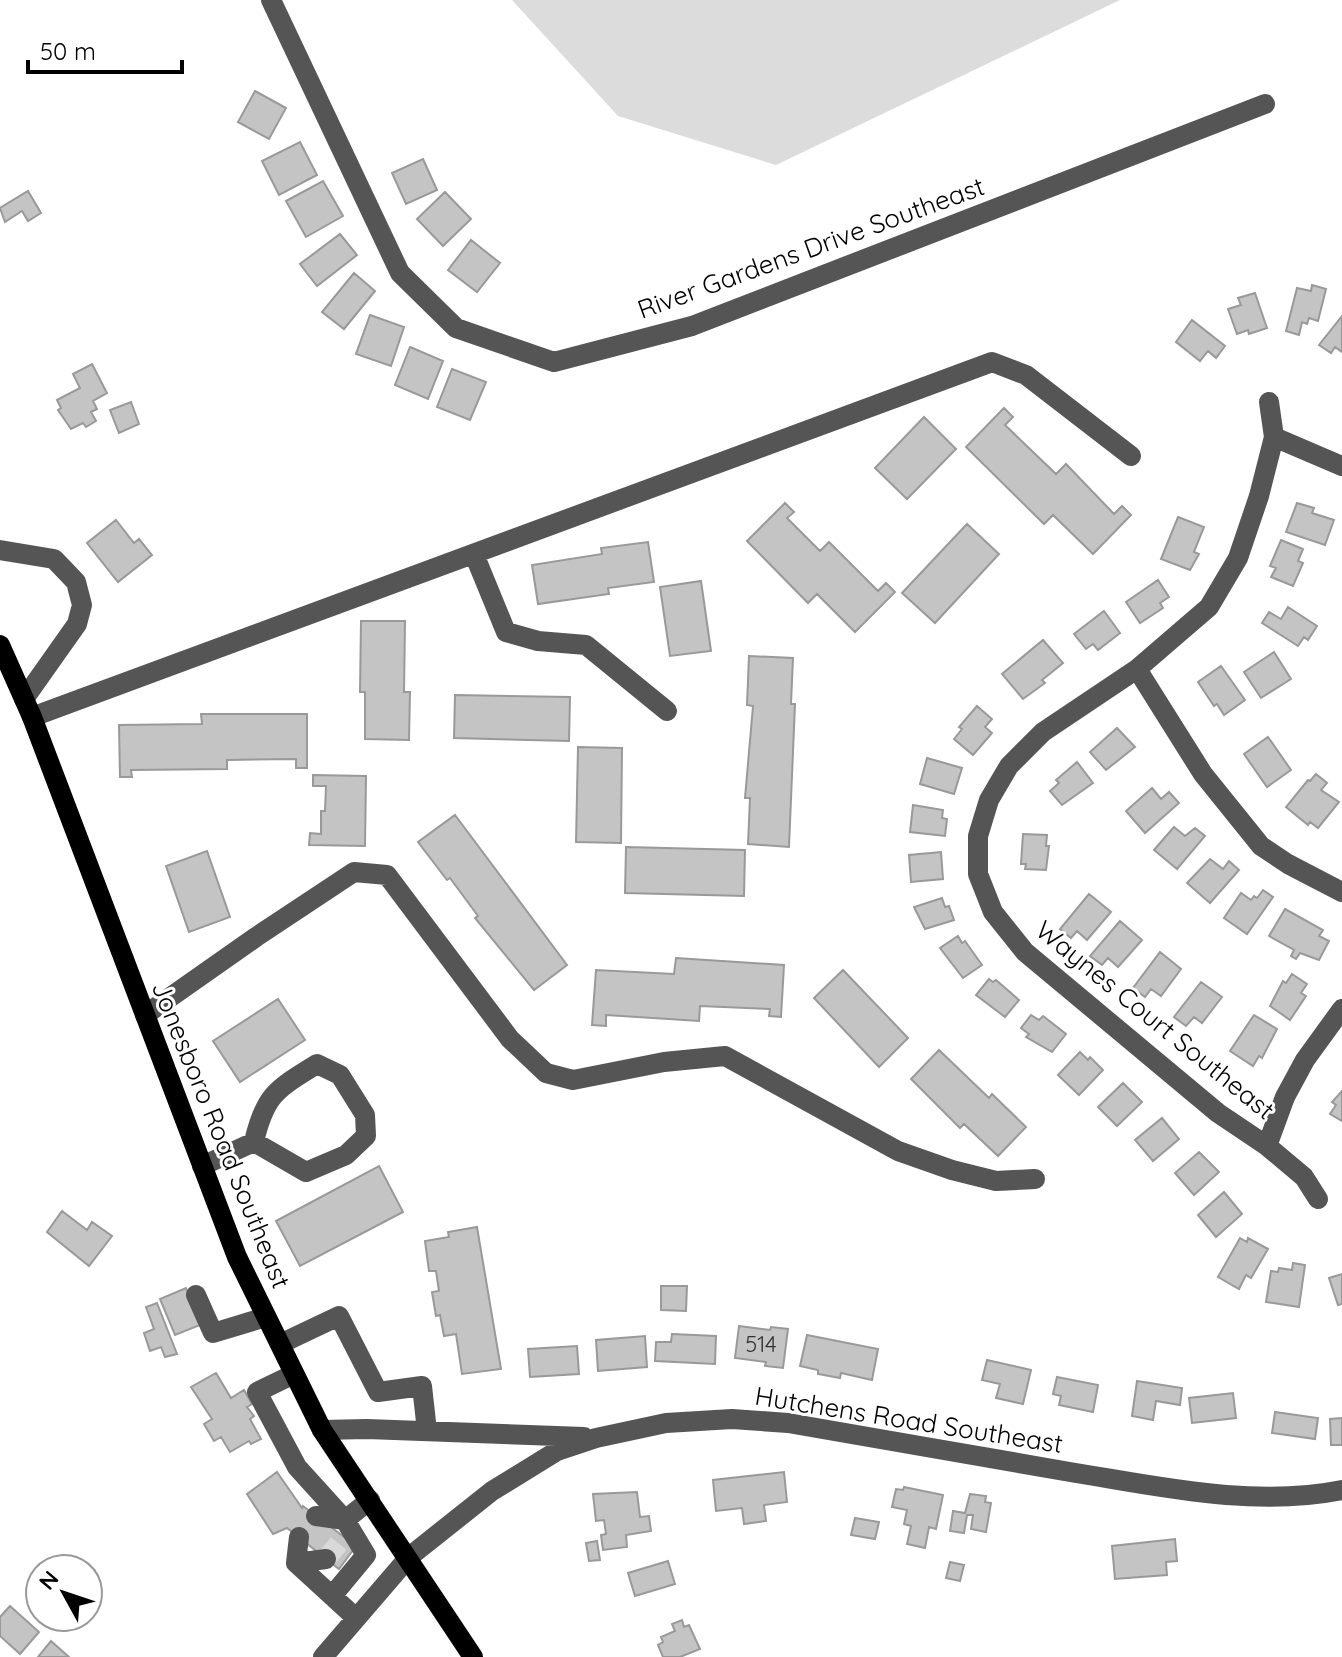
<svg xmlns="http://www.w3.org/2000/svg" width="1342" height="1657" font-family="Quicksand,sans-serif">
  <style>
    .green { fill: #dcdcdc }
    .building { fill: #c4c4c4; stroke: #999; stroke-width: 2 }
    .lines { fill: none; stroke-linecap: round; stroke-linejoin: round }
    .minor-tunnel { stroke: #d9d9d9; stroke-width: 20; stroke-dasharray: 20 10; stroke-linecap: butt }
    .minor { stroke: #555; stroke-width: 20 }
    .major { stroke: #000; stroke-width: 20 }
    .labels { text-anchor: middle; stroke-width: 6; stroke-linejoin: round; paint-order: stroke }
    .number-label { font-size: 22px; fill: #313131 }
    .street-label { font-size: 26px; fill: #000; stroke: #fff }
  </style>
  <rect width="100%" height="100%" fill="#fff"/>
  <path class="green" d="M512,0H1120L776,165L618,116Z"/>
  <path class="building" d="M255,91L286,108L269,139L238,122Z
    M300,142L317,175L279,195L262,161Z
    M423,159L437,190L406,204L392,173Z
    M323,181L343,216L306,237L286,201Z
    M28,191L41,213L28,221L22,211L5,222L0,208Z
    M445,192L471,219L443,246L417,219Z
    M340,234L357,255L317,286L300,264Z
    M471,240L500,263L477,292L448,270Z
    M354,273L375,291L344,329L322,312Z
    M1312,285L1326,289L1318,321L1309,318L1307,324L1302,322L1299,335L1286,331L1297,288L1311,291Z
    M1255,293L1267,328L1249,334L1248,330L1237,334L1228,309L1241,305L1238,298Z
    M370,315L404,327L391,366L356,354Z
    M1342,316V352L1335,347L1331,353L1319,345Z
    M1192,320L1225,346L1216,358L1208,351L1200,361L1176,342Z
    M410,347L443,361L428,399L395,385Z
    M92,364L107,393L93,401L97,409L91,412L96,421L86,427L83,423L71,429L58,410L61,408L57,400L80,388L73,374Z
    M452,369L486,382L470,420L437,407Z
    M131,402L139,424L119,433L110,410Z
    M1004,408L1013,417L1005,425L1056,474L1066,464L1114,514L1122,506L1131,515L1093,554L1053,515L1044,524L966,447Z
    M924,417L956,449L907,499L875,468Z
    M785,503L794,512L787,518L820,551L829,542L878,591L886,583L895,592L855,632L817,594L808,603L747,541Z
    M1297,503L1314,508L1312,513L1334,520L1325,545L1286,532Z
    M1178,517L1204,527L1194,552L1199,554L1190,570L1161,559Z
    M116,520L134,543L139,539L152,555L118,582L87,543Z
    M967,524L999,554L935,623L902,593Z
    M1281,540L1303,549L1298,561L1303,563L1293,586L1271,577L1276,568L1270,566Z
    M648,542L654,582L608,588L609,594L538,604L532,565L602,554L601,548Z
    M1158,580L1169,597L1160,603L1163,608L1140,623L1126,602Z
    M701,581L711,651L670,656L660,587Z
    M1288,607L1317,626L1308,640L1304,637L1298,646L1262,623L1269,612L1281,619Z
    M1104,611L1120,633L1098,650L1093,644L1086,649L1074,634Z
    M361,621H405L404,692H410L409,740L365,739V692H360Z
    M1043,640L1063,663L1042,680L1045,683L1023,699L1002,674Z
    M1274,652L1291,679L1261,698L1244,672Z
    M749,656L793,658L791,704H795L789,847L748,844L750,798H745L753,706L747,705Z
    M1221,666L1245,700L1224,715L1217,704L1214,706L1198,682Z
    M455,695L570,697L569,741L454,738Z
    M977,706L992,719L985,727L992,733L973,755L954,739L962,729L959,727Z
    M201,714H307V768H296V759L227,760V769L131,770L132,777H120L119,725L202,724Z
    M1117,728L1135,747L1106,770L1090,752Z
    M1268,737L1291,770L1267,787L1244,754Z
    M578,747L622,748L621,843L576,842Z
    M927,758L962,768L954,794L920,784Z
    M1077,762L1093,783L1062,805L1050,791L1059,783L1056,780Z
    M1316,774L1327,783L1321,790L1339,802L1318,828L1310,822L1308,825L1286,807L1308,780L1310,781Z
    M313,775L366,776L365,846L309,845L310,833L321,834V811H325L326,786H313Z
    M1152,788L1161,799L1169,792L1179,803L1145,833L1126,811Z
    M913,805L943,810L942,818L947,819L945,836L910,832Z
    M455,815L567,965L534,990L475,918L478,916L450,878L447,880L418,842Z
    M1174,827L1185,836L1195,828L1205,836L1177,869L1154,850Z
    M1023,834L1047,835L1046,846H1049L1046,870L1025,869L1026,864H1021Z
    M626,847L745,850L744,896L625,893Z
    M207,851L230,917L189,932L166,866Z
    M941,852L943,879L911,882L909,855Z
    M1210,859L1223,869L1229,861L1239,870L1210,903L1187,883Z
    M1263,890L1273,897L1247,934L1224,918L1241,893L1251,900L1254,896L1257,898Z
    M1089,894L1111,912L1087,940L1077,931L1071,938L1060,929Z
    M942,898L945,907L949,906L954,920L925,929L914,907Z
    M1285,909L1323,930L1319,936L1329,941L1319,960L1300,953L1296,959L1291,956L1294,950L1269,936Z
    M1120,921L1142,940L1118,967L1108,958L1102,965L1090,956Z
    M958,936L962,943L965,941L982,965L963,978L940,948Z
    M1160,952L1181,969L1161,996L1151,989L1145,997L1133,988Z
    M676,958L784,965L781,1017L769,1016L770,1009L700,1006L699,1021L606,1015V1026L592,1025L596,970L674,974Z
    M843,970L908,1038L879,1067L814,998Z
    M1292,974L1307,984L1301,993L1306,996L1290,1020L1270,1006L1283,981L1286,983Z
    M989,979L993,982L996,980L1019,1000L1005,1017L976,995Z
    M1201,982L1222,997L1202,1023L1194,1017L1186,1026L1174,1017Z
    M278,999L305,1040L240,1082L213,1041Z
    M1031,1015L1039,1020L1043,1016L1066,1034L1052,1052L1026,1037L1029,1034L1021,1028Z
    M1254,1015L1277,1029L1262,1058L1259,1056L1253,1066L1230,1051Z
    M939,1050L989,1098L992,1094L1026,1127L998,1156L964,1124L960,1128L911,1079Z
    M1080,1052L1088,1060L1090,1057L1103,1070L1079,1095L1058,1075Z
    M1123,1083L1142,1102L1117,1126L1098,1107Z
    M1342,1091V1121L1330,1114L1336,1105L1332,1102Z
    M1162,1118L1179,1139L1153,1161L1135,1140Z
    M1199,1152L1219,1172L1194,1195L1175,1173Z
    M379,1166L403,1212L300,1266L276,1221Z
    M1224,1192L1242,1214L1216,1237L1198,1215Z
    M62,1211L87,1230L92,1222L112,1236L89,1266L47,1232Z
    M477,1227L501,1369L462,1374L456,1334L444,1336L440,1315L436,1316L432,1292L439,1291L436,1271H429L425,1241L449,1237L448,1232Z
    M1240,1238L1247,1242L1248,1238L1268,1249L1251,1278L1246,1275L1239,1289L1218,1277Z
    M1293,1263L1305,1265L1299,1307L1266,1302L1271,1271L1278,1272L1279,1268L1292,1270Z
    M1342,1274V1304L1338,1305L1329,1278Z
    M661,1286H687L686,1311L661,1310Z
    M186,1288L200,1325L175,1335L160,1299Z
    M157,1303L177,1354L165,1357L161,1347L150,1351L144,1333L154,1329L146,1307Z
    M739,1326L770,1330L771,1327L788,1329L783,1368L765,1366L766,1362L735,1358Z
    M672,1334L716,1336L715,1364L655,1361L656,1342H671Z
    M807,1335L878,1349L872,1380L841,1373L840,1378L818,1374V1370L800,1366Z
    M645,1336L647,1367L598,1371L596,1340Z
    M577,1346L579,1374L530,1377L528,1349Z
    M987,1360L1031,1370L1023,1404L996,1398L1000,1384L982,1380Z
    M216,1373L231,1398L244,1390L252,1404L247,1407L254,1416L250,1419L261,1439L251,1444L249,1441L230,1452L221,1437L214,1441L204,1424L212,1419L191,1387Z
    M1057,1377L1098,1385L1093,1412L1059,1405L1061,1396L1053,1394Z
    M1137,1381L1182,1388L1180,1405L1156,1401L1153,1420L1132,1416Z
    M1233,1393L1236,1418L1192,1423L1189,1398Z
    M1275,1412L1318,1418L1315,1439L1272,1433Z
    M1342,1418V1445H1331L1330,1419Z
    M277,1472L302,1508L303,1506L356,1546L339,1569L287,1528L273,1534L247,1494Z
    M784,1472L787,1502L764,1505L766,1521L744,1524L742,1508L716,1511L713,1480Z
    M904,1487L943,1495L936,1529L929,1527L925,1548L907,1544L911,1526L904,1524L907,1510L892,1507L896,1489L903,1490Z
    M637,1492L640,1517L649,1516L651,1531L626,1535L627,1547L603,1550L601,1535L606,1534L604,1520L596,1521L593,1494Z
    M970,1494L986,1496L985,1502L991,1503L986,1532L971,1529L973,1515H967L964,1533L950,1531L953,1511L965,1513Z
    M855,1518L879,1522L875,1539L851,1535Z
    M1175,1539L1177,1561L1166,1562L1167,1575L1115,1579L1112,1546Z
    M597,1541L600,1560L589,1561L586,1543Z
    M668,1561L675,1584L635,1596L628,1573Z
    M950,1562L964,1565L960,1581L946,1578Z
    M10,1606L39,1632L20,1654L0,1636V1617Z
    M682,1620L684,1627L689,1625L700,1649L680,1657H663L658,1645L663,1642L661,1637L675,1631L672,1624Z
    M51,1641L69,1657H38Z"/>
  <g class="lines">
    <path class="minor-tunnel" d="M326,1559L344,1537"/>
    <path class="minor" d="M271,0L400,273L456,328L554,362L692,326L1265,104
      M1269,402L1274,437L1259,496L1238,558L1209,607L1137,669L1043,732L1009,766L989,800L978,836V874L993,912L1025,952L1218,1113L1267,1146L1304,1177L1318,1199
      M1274,437L1342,466
      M0,550L54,559L76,582L82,605L77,624L24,699
      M474,554L506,632L538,641L586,645L667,711
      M1137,669L1203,774L1261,846L1288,864L1342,892
      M32,717L992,362L1026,375L1131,456
      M145,1015L256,937L354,872L387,875L510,1039L546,1073L573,1080L664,1062L725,1056L898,1151L952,1170L996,1181L1035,1179
      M1267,1146L1285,1097L1305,1060L1342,1009
      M202,1166L254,1142C265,1094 277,1089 317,1064L340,1075L365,1115L366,1136L346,1155L306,1172L254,1142
      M196,1295L213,1333L266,1317
      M280,1344L339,1316L378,1392L422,1386L427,1431
      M294,1374L257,1392L297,1467L345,1520L366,1555L332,1596
      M322,1430L367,1429L584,1437
      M316,1516L345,1520L370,1500
      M299,1537L296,1563L356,1618
      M296,1563L326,1559
      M323,1657L409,1557L492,1491L557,1451L596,1438L666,1423L732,1419L788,1423C882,1439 976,1456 1070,1472C1158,1486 1253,1508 1342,1490"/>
    <path class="major" d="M0,645L32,717L237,1257L322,1430L473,1657"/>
  </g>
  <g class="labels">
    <g class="number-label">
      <text x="761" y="1352">514</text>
    </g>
    <g class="street-label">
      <text transform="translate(811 248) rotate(-20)" y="9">River Gardens Drive Southeast</text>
      <text transform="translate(1155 1020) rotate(39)" y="9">Waynes Court Southeast</text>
      <text transform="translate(221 1135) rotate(68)" y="9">Jonesboro Road Southeast</text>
      <text transform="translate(909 1420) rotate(9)" y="9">Hutchens Road Southeast</text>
    </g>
  </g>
  <g transform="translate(64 1593) rotate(310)"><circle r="38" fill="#ffffff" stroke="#999999" stroke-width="2"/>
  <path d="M0-6L14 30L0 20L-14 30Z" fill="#000000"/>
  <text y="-12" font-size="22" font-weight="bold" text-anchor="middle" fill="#000000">N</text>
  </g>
  <path d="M28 60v12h154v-12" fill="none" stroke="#000000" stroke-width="4"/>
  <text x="40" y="60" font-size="24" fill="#000000" stroke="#ffffff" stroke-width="6" paint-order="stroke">50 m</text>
</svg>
